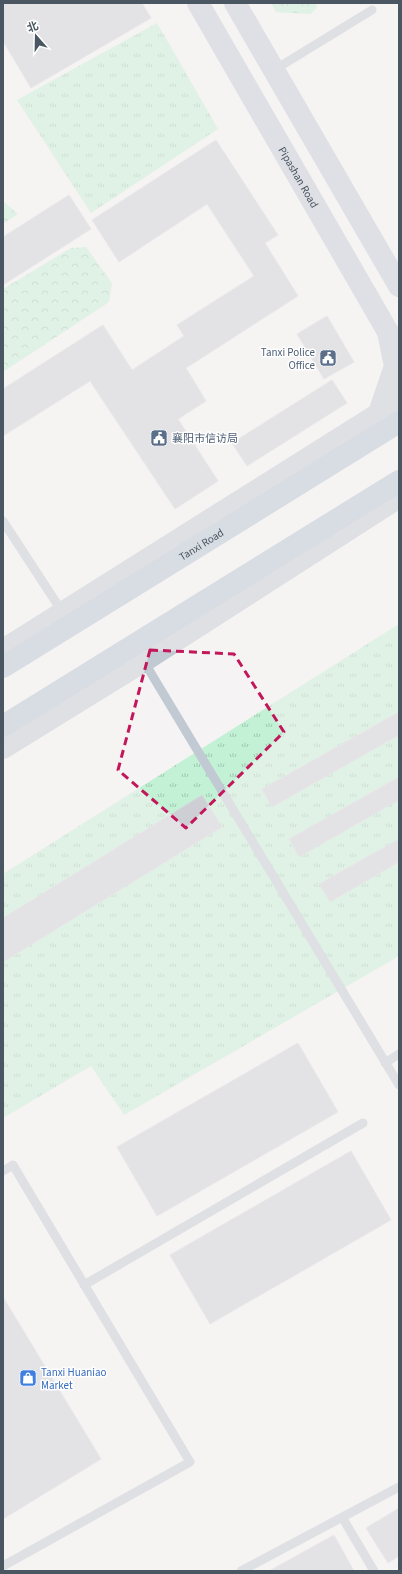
<svg xmlns="http://www.w3.org/2000/svg" width="402" height="1574" font-family="'Source Sans 3','Noto Sans SC',sans-serif">
  <style>
    .grass { fill: url(#grass-tufts) }
    .forest { fill: url(#forest-crowns) }
    .building { fill: #cdcfd5; stroke: #d7d9de }
    .lines { fill: none; stroke-linecap: round; stroke-linejoin: round }
    .service { stroke: #c1cad2; stroke-width: 9 }
    .tertiary { stroke: #c1cad2; stroke-width: 22 }
    .secondary { stroke: #c1cbd6; stroke-width: 22 }
    .primary { stroke: #b3c2d1; stroke-width: 22 }
    .marked { fill: none; stroke: #c2185b; stroke-width: 3; stroke-dasharray: 8 5; stroke-linejoin: round }
    .labels { text-anchor: middle; stroke-width: 3; stroke-linejoin: round; paint-order: stroke }
    .street-label { font-size: 11px; fill: #4a5661; stroke: #fff }
    .service-label { font-size: 11px; fill: #4e5e75; stroke: #fff; text-anchor: end }
    .shop-label { font-size: 11px; fill: #366cbe; stroke: #fff; text-anchor: start }
  </style>
  <defs>
    <pattern id="grass-tufts" width="24" height="20" patternUnits="userSpaceOnUse"><rect width="24" height="20" fill="#c3f1d5"/><path d="M3 7l-1-3M5 7V3M7 7l1-3M15 17l-1-3M17 17v-4M19 17l1-3" fill="none" stroke="#a0c6b0"/></pattern>
    <pattern id="forest-crowns" width="20" height="18" patternUnits="userSpaceOnUse"><rect width="20" height="18" fill="#c3f1d5"/><path d="M2 6a3 3 0 1 1 6 0M12 15a3 3 0 1 1 6 0" fill="none" stroke="#a0c6b0"/></pattern>
  </defs>
  <rect width="100%" height="100%" fill="#f5f3f3"/>
  <path class="grass" d="M157,23L218,129L91,213L17,100Z
    M399,624V956L124,1115L91,1066L3,1118V874Z"/>
  <path class="forest" d="M271,3H316L317,8L310,14L276,12Z
    M3,201L18,214L3,224Z
    M86,247L112,283L109,302L3,372V289L71,248Z"/>
  <path class="building" d="M3,3H142L151,18L31,88L3,41Z
    M216,140L278,235L265,243L298,296L186,368L206,401L178,419L218,481L175,509L90,381L3,436V389L103,325L132,370L184,336L177,325L254,276L207,204L119,262L92,220Z
    M69,195L91,229L3,285V237Z
    M327,316L354,362L324,379L297,334Z
    M332,380L347,403L247,466L232,443Z
    M399,712V735L272,807L262,789Z
    M399,777V800L299,857L289,839Z
    M202,795L222,827L3,962V918Z
    M399,839V862L330,902L319,884Z
    M298,1043L338,1112L157,1216L117,1147Z
    M351,1151L391,1220L210,1324L170,1255Z
    M3,1297L101,1459L3,1519Z
    M399,1508V1556L388,1563L366,1528Z
    M334,1535L354,1571H269Z"/>
  <g class="lines">
    <path class="service" d="M274,70L372,10
      M3,521L63,613
      M143,660L399,1085
      M385,1063L399,1054
      M3,1171L13,1165L190,1462L3,1566
      M84,1285L363,1123
      M342,1517L374,1571
      M241,1571L399,1487"/>
    <path class="tertiary" d="M379,413L395,366L388,332
      M3,650L399,401
      M3,748L144,661L399,497"/>
    <g class="secondary">
      <path id="s1" d="M198,3L399,351"/>
      <path d="M235,3L399,286"/>
    </g>
    <g class="primary">
      <path id="s2" d="M3,667L399,422"/>
      <path d="M3,726L399,481"/>
    </g>
  </g>
  <path d="M0 0H402V1574H0ZM150,650L234,654L284,732L186,828L118,770Z" fill="#f5f3f3" fill-opacity=".55" fill-rule="evenodd"/>
  <path class="marked" d="M150,650L234,654L284,732L186,828L118,770Z"/>
  <defs>
    <symbol id="civic-square" viewBox="-11 -11 22 22"><rect x="-9" y="-9" width="18" height="18" rx="4" fill="#5c6f8a" stroke="#fff"/><path d="M-.6-6.5H3V-4.5H.6V-3L4-1V1h2V6H-6V1h2V-1L-.6-3ZM-1.2 2.5V6h2.4V2.5Z" fill="#fff"/></symbol>
    <symbol id="shop-square" viewBox="-11 -11 22 22"><rect x="-9" y="-9" width="18" height="18" rx="4" fill="#3f7fe0" stroke="#fff"/><path d="M-5-2.5h2.3a2.7 3.5 0 0 1 5.4 0H5L5.5 6h-11ZM-1.5-2.5h3a1.5 2.3 0 0 0-3 0Z" fill="#fff"/></symbol>
  </defs>
  <g fill-rule="evenodd">
    <use href="#civic-square" x="318" y="348" width="20" height="20"/>
    <use href="#civic-square" x="149" y="428" width="20" height="20"/>
    <use href="#shop-square" x="18" y="1368" width="20" height="20"/>
  </g>
  <g class="labels">
    <g class="street-label">
      <text dy="4" stroke="none"><textPath href="#s1" startOffset="201">Pipashan Road</textPath></text>
      <text dy="4" stroke="none"><textPath href="#s2" startOffset="233">Tanxi Road</textPath></text>
    </g>
    <g class="service-label">
      <text x="315" y="356">Tanxi Police<tspan x="315" dy="13">Office</tspan></text>
      <text x="172" y="442" text-anchor="start">襄阳市信访局</text>
    </g>
    <g class="shop-label">
      <text x="41" y="1376">Tanxi Huaniao<tspan x="41" dy="13">Market</tspan></text>
    </g>
  </g>
  <rect width="402" height="1574" fill="none" stroke="#4a5661" stroke-width="8"/>
  <g transform="translate(36 36) rotate(340)" stroke="#ffffff" stroke-width="3" paint-order="stroke">
  <path d="M0-3L7 15L0 10L-7 15Z" fill="#4a5661"/>
  <text y="-6" font-size="11" font-weight="bold" text-anchor="middle" fill="#4a5661">北</text>
  </g>
</svg>
